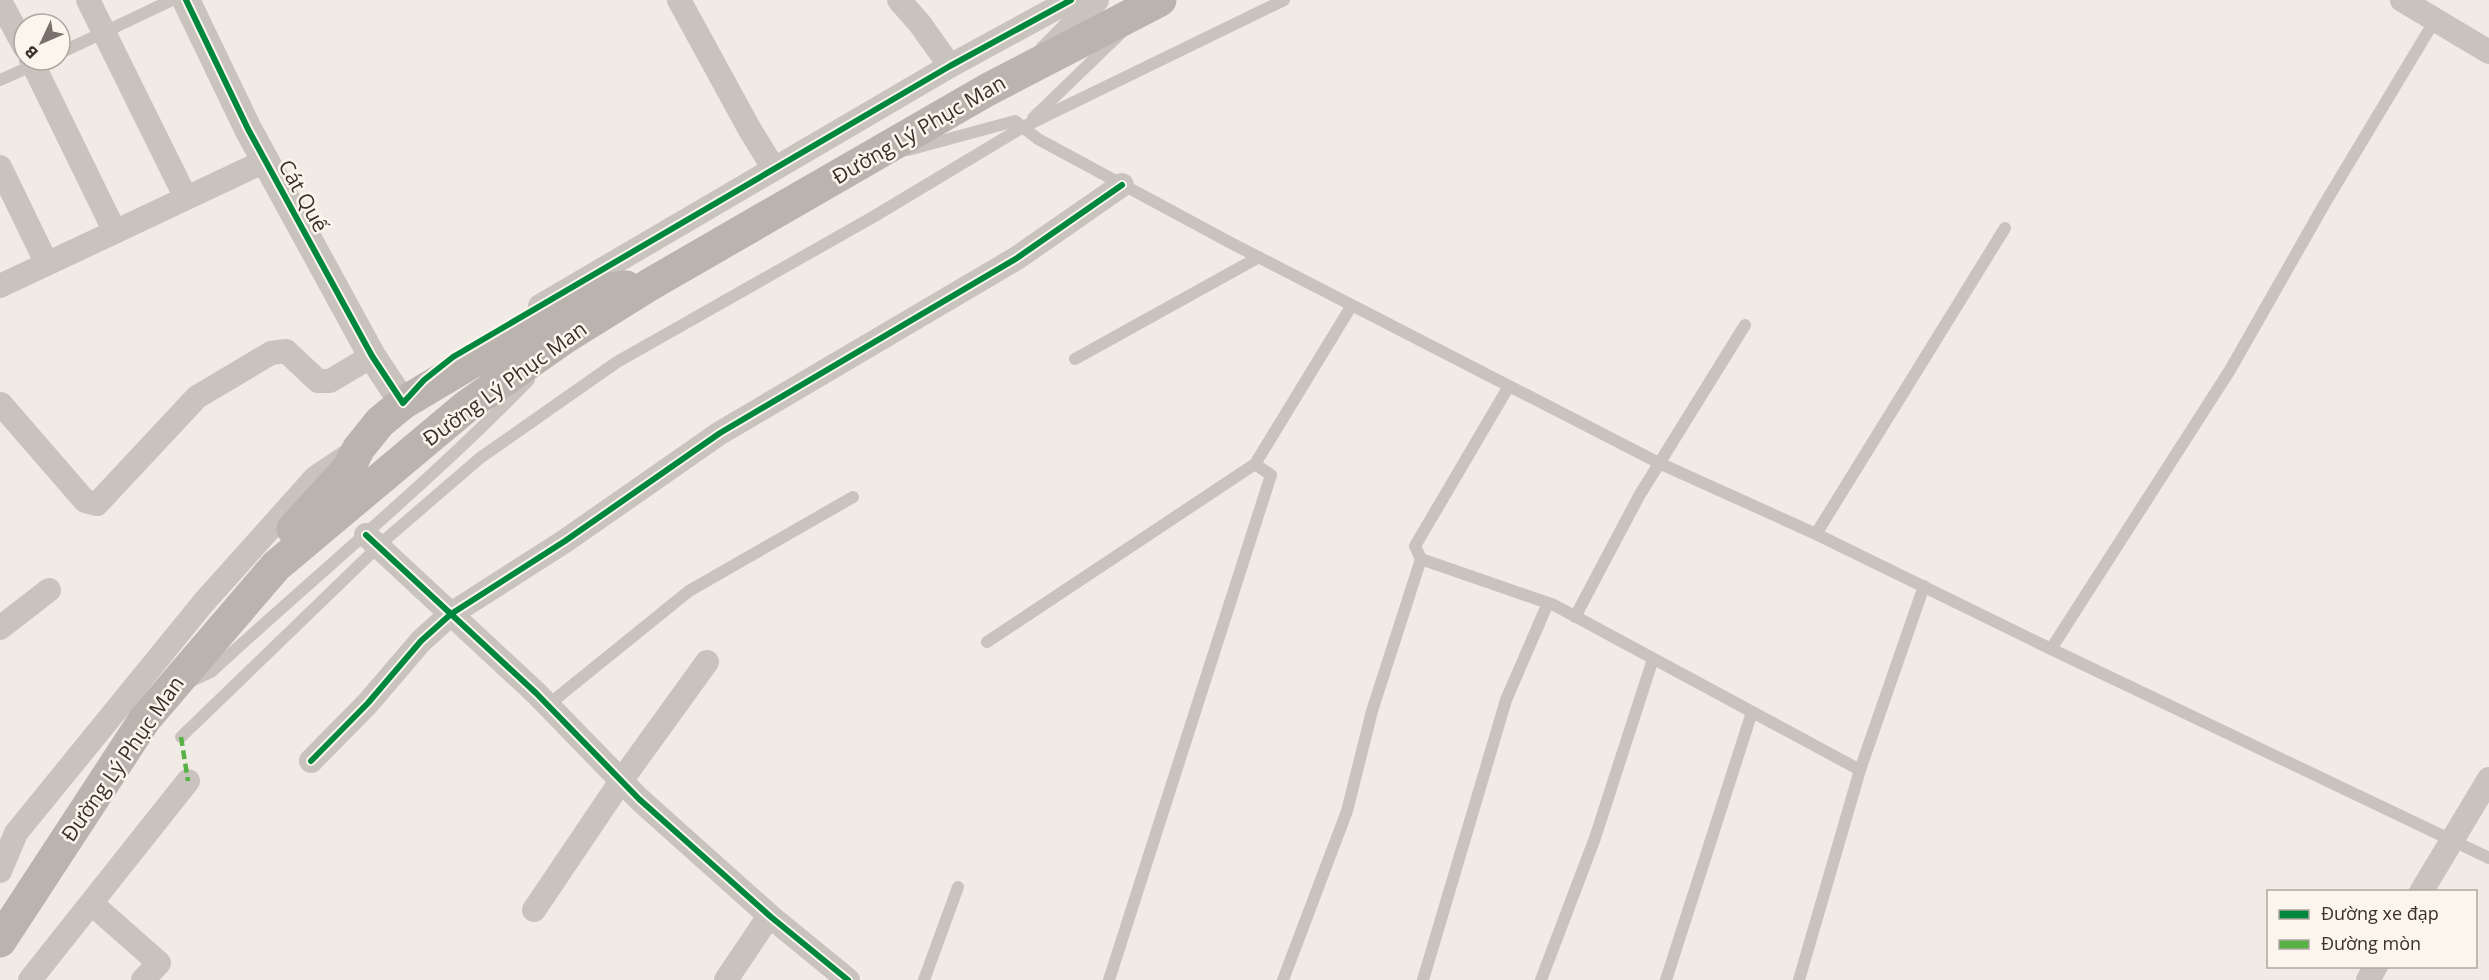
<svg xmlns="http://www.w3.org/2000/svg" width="2489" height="980" font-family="'Open Sans',sans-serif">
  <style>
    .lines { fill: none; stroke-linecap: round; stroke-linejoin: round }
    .service { stroke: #c9c3be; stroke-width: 12 }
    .minor { stroke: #c9c3be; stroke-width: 24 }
    .tertiary { stroke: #c9c3be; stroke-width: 28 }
    .secondary { stroke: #bab3ae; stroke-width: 33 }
    .quiet { stroke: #57b246; stroke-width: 4.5; stroke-dasharray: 9 4.5; stroke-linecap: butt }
    .cycleway-casing { stroke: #fbf5ee; stroke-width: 10 }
    .cycleway { stroke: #00873e; stroke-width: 6 }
    .labels { text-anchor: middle; stroke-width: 5; stroke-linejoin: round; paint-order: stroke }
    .street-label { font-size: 21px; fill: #3b302b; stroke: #fbf5ee }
  </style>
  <rect width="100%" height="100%" fill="#f0ebe5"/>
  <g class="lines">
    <path class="service" d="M60,53L172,0
      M0,80L45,60
      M1033,118L1120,34
      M908,150L1015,121L1038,139L1231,243L1659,463L1816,534
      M2005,228L1816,534L2051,649L2489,858
      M1075,359L1259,257
      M1421,559L1415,546L1509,386
      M1575,617L1639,496L1745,325
      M987,642L1255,464
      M2051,649L2230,370L2325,203L2435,20
      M191,681L211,672C317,574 429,483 529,380
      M548,705L689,591L853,497
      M181,737L386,539L480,458L617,362L873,217L1023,127L1284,0
      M924,980L958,887
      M1109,980L1271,475L1255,464L1352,305
      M1283,980L1347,811L1372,711L1421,559L1554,605L1860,770L1924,586
      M1423,980L1506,700L1548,603
      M1541,980L1595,838L1653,659
      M1666,980L1752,712
      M1799,980L1860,770"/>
    <path class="minor" d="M88,0L186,198
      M679,0L750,130L774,169
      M899,0L920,24L950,66
      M2402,0L2489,52
      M0,1L24,46
      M1046,52L1097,0
      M31,60L115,232
      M0,167L47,264
      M0,286L265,161
      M540,306L950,66L1071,0
      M1,404L85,501L97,504L197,397L271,353L286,351L318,381H330L372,356
      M366,535L536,693L639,799L771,917L848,980
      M0,628L49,590
      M311,761L368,703L421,641L451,614L565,541L720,433L1017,258L1122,185
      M0,871L16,833L204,602L315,478L346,457
      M2421,892L2489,779
      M91,903L159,963L143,980
      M534,910L621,781L707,662
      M30,980L188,781
      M726,980L763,925L771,917
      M2368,980L2376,966"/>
    <path class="tertiary" d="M186,0L248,129L372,356L403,403"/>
    <path class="secondary" d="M293,529L348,469L359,448L380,422L403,403L551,315L601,290L626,287
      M0,941L145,719L276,566L467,406L564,338L649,285L987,90L1160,0"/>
    <path class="quiet" d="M181,737L188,781"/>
    <defs>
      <path id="cycleway" d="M186,0L248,129L372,356L403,403L424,380L453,357L950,66L1071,0
        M366,535L536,693L639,799L771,917L848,980
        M311,761L368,703L421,641L451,614L565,541L720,433L1017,258L1122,185"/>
    </defs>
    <use href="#cycleway" class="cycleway-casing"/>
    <use href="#cycleway" class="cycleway"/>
  </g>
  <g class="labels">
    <g class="street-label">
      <text transform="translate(919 130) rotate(-30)" y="7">Đường Lý Phục Man</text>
      <text transform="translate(303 196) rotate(61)" y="7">Cát Quế</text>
      <text transform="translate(505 384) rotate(-36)" y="7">Đường Lý Phục Man</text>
      <text transform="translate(123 759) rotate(-55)" y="7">Đường Lý Phục Man</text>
    </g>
  </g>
  <rect x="2267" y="890" width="210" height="78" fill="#fbf5ee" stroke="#aea6a0" stroke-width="1.5"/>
  <rect x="2279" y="910" width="30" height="9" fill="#00873e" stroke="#aea6a0" stroke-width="1.5"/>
  <text x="2321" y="920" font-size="18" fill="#3b302b">Đường xe đạp</text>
  <rect x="2279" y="940" width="30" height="9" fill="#57b246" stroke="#aea6a0" stroke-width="1.5"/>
  <text x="2321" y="950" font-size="18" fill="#3b302b">Đường mòn</text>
  <g transform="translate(42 42) rotate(226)"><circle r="28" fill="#fbf5ee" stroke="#aea6a0" stroke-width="1.5"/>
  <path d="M0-4.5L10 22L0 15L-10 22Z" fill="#7a716c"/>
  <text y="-9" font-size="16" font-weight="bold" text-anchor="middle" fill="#3b302b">B</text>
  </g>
</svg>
